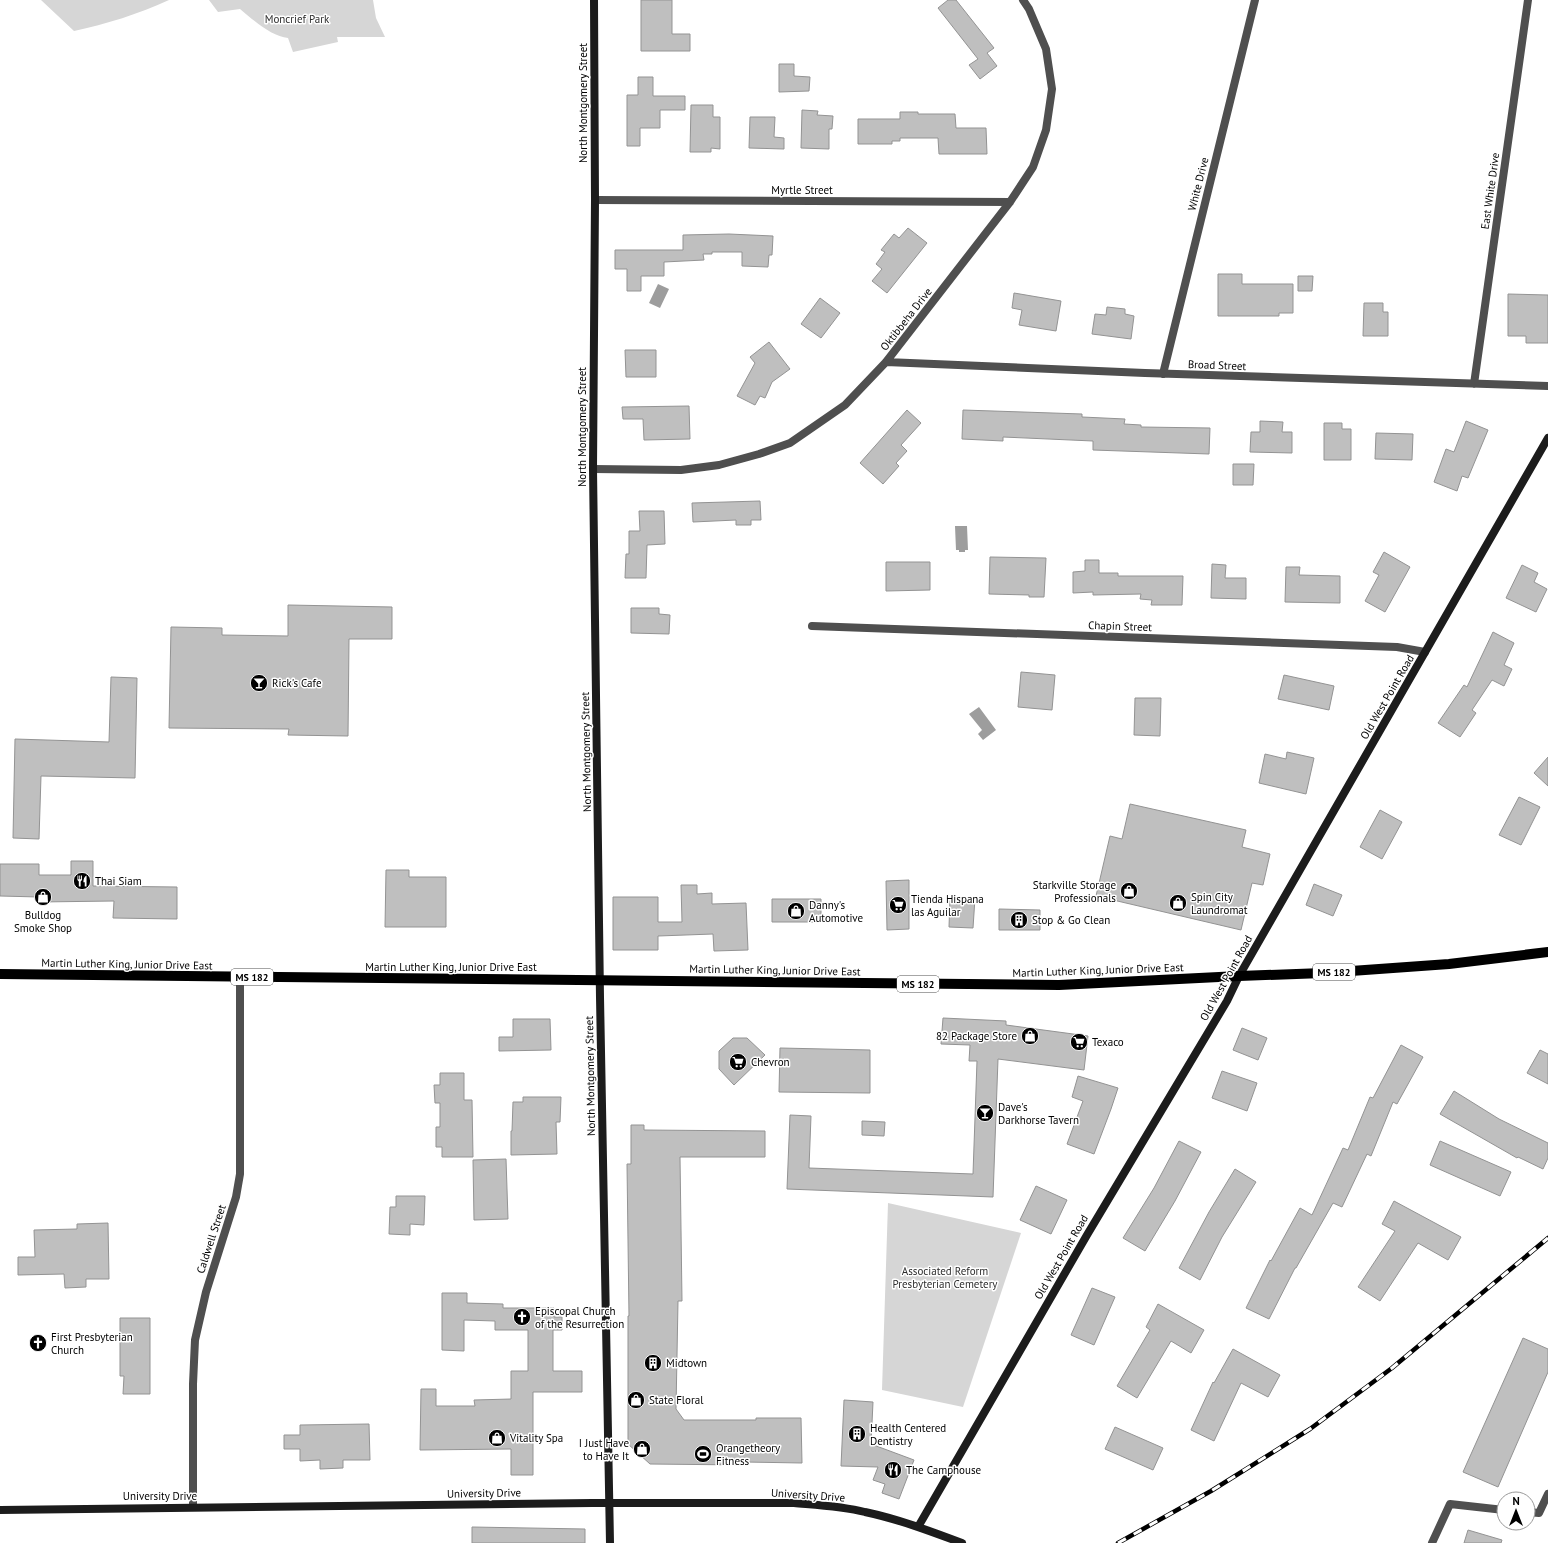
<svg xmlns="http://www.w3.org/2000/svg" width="1548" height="1543" font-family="'PT Sans',sans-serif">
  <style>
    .green { fill: #d6d6d6 }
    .water { fill: #9d9d9d }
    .building { fill: #bfbfbf; stroke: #939393 }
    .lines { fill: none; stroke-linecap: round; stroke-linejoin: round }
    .street { stroke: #4f4f4f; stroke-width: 8 }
    .secondary { stroke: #1c1c1c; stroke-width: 8 }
    .primary { stroke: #000; stroke-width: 10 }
    .rail-casing { stroke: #000; stroke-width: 4.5 }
    .rail { stroke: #fff; stroke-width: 3; stroke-dasharray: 9; stroke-linecap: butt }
    .labels { text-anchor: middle; stroke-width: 3; stroke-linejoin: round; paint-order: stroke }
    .shield { fill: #fff; stroke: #4c4c4c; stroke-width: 1 }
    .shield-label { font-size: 10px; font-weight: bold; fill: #000 }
    .park-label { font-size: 11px; fill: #2d2d2d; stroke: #fff }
    .street-label { font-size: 11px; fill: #000; stroke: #fff }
    .poi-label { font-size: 11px; fill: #000; stroke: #fff; text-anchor: start }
  </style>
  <rect width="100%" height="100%" fill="#fff"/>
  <path class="green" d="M41,0H169C139,14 106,24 74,31Z
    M209,0H373L376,18L385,37H337L338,42L293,52L288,38C272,37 252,19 240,9L218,12Z
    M888,1203L1021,1233L963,1407L882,1390Z"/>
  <path class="water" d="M658,284L669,289L660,308L649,303Z
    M955,526H967L968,550H965V552H959V550H956Z
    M979,707L996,730L983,740L978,734L982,730L969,714Z"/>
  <path class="building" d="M641,0H672V34H690V51H641Z
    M948,0H956L994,48L987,53L997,66L980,79L969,65L978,59L938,8Z
    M779,64H794V76L810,77L809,91L779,92Z
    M638,77H653V96H685V110H660V128H640V146H627V95H638Z
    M691,105H713V117H720V149L711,148V152H690Z
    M802,110L818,111L817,115L833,116L832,129H829V149L801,148Z
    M900,112H918V114H955L956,128H986L987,154H939L938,138H900V141H892V144H858V119H900Z
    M750,117H775L774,137L784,138V149L749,148Z
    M908,228L927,243L887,293L872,281L882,269L876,264L885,252L881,250L894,234L899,238Z
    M729,234L773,236L772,255H769L768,267L742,266V252H712V254H703L704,260L664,262V276H641V291H627V269H615V250H683V235Z
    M1218,274H1242V284H1293V313H1279V316H1218Z
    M1298,276H1313L1312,291H1298Z
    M1014,293L1061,301L1056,331L1019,325L1022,310L1012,308Z
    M1508,294L1548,295V343H1526V336H1508Z
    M820,298L840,313L821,338L801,324Z
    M1364,303H1383V312H1388V336H1363Z
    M1107,307L1125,309V314L1134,316L1131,339L1092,334L1095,314L1106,315Z
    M769,342L790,369L772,382L765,398L760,396L755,405L737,396L755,363L750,357Z
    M625,350H656V377H626Z
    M689,406L690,439L644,440L643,419H623L622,407Z
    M907,410L921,423L901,445L907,451L896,463L899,466L883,484L860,463Z
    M963,410L1082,414V417L1125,419L1124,424L1141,425V427L1210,428L1209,454L1093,450V441L1003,437V441L962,439Z
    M1260,421L1283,422L1282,432H1292V453L1250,452L1251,432H1260Z
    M1466,421L1488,430L1468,478L1462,476L1457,491L1434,482L1446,449L1454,452Z
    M1324,423H1342V429H1351V460H1324Z
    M1376,433L1413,434L1412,460L1375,459Z
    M1233,464H1254L1253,485H1233Z
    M760,501L761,520H751V525H736V520L693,522L692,503Z
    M639,511H664L665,544L647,545L646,578H625L626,554H629V531H640Z
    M1384,552L1410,567L1385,612L1365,601L1379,575L1373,572Z
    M990,557L1046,558L1044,597H1029V595L989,594Z
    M1085,560H1099V573H1118V576H1183L1182,605H1151L1152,600L1140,599L1141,594L1093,595V592L1073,593V572L1085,571Z
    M886,562H930V590L886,591Z
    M1212,564L1226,565L1225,578H1246V599L1211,598Z
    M1522,565L1538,573L1534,582L1547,589L1536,612L1506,598Z
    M1286,567H1300L1299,575L1340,576V603L1285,602Z
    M288,605L392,607V639H349L348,736L288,735L289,729L169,728L171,627L222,628V635L288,636Z
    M631,608H659V614L670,615L669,634L631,633Z
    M1493,632L1514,643L1504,665L1512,669L1504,686L1492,680L1472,710L1476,713L1460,737L1438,723L1464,685L1467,687Z
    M1021,672L1055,675L1052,710L1018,707Z
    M1284,675L1334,686L1329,710L1278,699Z
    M111,677L137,678L135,778L41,776L39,839L13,838L15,739L109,742Z
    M1135,698H1161L1160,736L1134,735Z
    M1287,752L1314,758L1306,794L1259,783L1265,754L1286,759Z
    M1548,757V786L1534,773Z
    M1519,797L1540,807L1521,845L1499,835Z
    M1130,804L1246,830L1242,847L1270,854L1263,885L1252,883L1241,930L1096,896L1110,836L1122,839Z
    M1380,810L1402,822L1382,859L1360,847Z
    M71,861H93V886L177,887V919L113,918L114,901L39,902V897L0,896V864H39V875H71Z
    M386,870H409V877H446V927H385Z
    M909,880V929L887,930L886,881Z
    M1314,884L1342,895L1333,916L1306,905Z
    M681,885H697V894L712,893V904L746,903L748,950L714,951L713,934L658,936V950H613V897H658V922H682Z
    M950,898H975L973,928L949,927Z
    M772,899H821V922H772Z
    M999,909L1040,910V930H999Z
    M943,1018L1006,1021V1025L1088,1036L1084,1070L998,1059L993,1197L787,1189L790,1115L811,1116L809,1168L973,1174L977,1061H969L970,1045L941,1044Z
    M513,1019H550L551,1050L499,1051V1037H513Z
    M1242,1028L1267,1038L1258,1060L1233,1050Z
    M733,1038H747L765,1055L734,1085L719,1069V1051Z
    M1401,1045L1423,1057L1397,1104L1393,1102L1371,1156L1367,1154L1342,1207L1333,1203L1296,1268H1295L1269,1319L1246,1308L1270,1260L1271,1261L1300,1208L1312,1215L1343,1148L1348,1150L1370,1097L1373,1098Z
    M780,1048L870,1050V1093L779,1092Z
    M1540,1050L1548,1054V1084L1527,1073Z
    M1222,1071L1257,1083L1247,1111L1212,1098Z
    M440,1073H464V1100H472L473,1157H442V1147H436V1127H440V1103H435L434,1085H440Z
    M1078,1076L1118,1088L1111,1109L1094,1154L1067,1144L1083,1101L1072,1097Z
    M1454,1091L1499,1119L1548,1143V1158L1543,1169L1518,1157L1517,1158L1440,1114Z
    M523,1097H561L560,1122H556L557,1154L511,1155V1131H512L513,1102H523Z
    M862,1121L885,1122L884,1136L862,1135Z
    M631,1125H644V1130L765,1131V1157H680L682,1301H678L676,1409L684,1420H756V1418H801L802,1463L744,1462V1465L650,1464L628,1444V1316H629L627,1164H631Z
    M1179,1141L1201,1152L1175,1201L1145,1251L1123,1238L1154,1188Z
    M1440,1141L1511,1172L1500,1196L1430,1165Z
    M506,1159L508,1219L474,1220L473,1160Z
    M1235,1169L1256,1182L1222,1237L1200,1280L1179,1268L1209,1212Z
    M1036,1186L1067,1200L1051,1234L1020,1220Z
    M396,1196H425L424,1225L410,1224V1235L389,1234L390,1207H396Z
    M1394,1201L1461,1237L1448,1260L1418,1243L1380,1301L1358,1287L1395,1231L1382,1224Z
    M108,1223L109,1279H86V1287L65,1288L64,1274L18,1275V1257H35L34,1230L77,1229V1224Z
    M1092,1288L1115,1297L1094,1345L1071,1335Z
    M442,1293H467V1303L503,1304V1308H554V1317H562V1330H553V1371H582V1392H533V1475H511V1449L420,1450L421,1389H436V1406H475L474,1400L511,1399V1371H528V1330H495V1321L464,1320V1351L442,1350Z
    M1158,1304L1204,1330L1191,1353L1171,1341L1137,1398L1117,1386L1150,1330L1146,1327Z
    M120,1318H150V1394H123L124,1376H120Z
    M1523,1338L1548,1349V1372L1498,1487L1463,1472Z
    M1233,1349L1280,1375L1268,1397L1241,1383L1214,1441L1191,1430L1213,1382L1214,1383Z
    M844,1400L873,1402L871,1444L914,1460L899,1499L882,1493L885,1484L873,1480L878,1467L841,1466Z
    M369,1424L370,1460H343V1468L320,1469V1460L300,1461V1449H284V1435H300V1425Z
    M1115,1427L1163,1448L1153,1470L1105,1449Z
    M472,1527L585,1529V1543H472Z
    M1468,1530L1502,1540L1501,1543H1464Z"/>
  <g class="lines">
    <path class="street" d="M595,200L1010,202
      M886,362L1145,373L1548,386
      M1163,374L1255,0
      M1474,384L1528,0
      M593,469L681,470L719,465L759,454L790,443L845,405L886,362L1010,202L1033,167L1046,130L1052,89L1046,49L1029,9L1023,0
      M812,626L1397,647L1425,652
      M193,1507V1384L195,1340L206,1292L236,1197L240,1174V977
      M1528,1512L1539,1513L1548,1494
      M1432,1543L1450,1504L1504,1510"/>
    <path class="secondary" d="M594,0L595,200L593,469L600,997L610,1543
      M0,1510L592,1503H794C818,1505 842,1506 865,1512C898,1519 930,1531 962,1543
      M918,1527L1087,1235L1227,1001L1239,976L1548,438"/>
    <path class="primary" d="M0,974L1059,985L1239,976L1323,973L1449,964L1548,952"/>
    <defs>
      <path id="rail" d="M1118,1543L1211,1491L1310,1429L1392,1368L1548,1238"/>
    </defs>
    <use href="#rail" class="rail-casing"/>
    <use href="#rail" class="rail"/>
  </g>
  <defs>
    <symbol id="bar-disc" viewBox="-11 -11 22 22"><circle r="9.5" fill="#000" stroke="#fff"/><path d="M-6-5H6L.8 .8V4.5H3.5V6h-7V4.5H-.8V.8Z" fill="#fff"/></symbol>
    <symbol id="restaurant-disc" viewBox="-11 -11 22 22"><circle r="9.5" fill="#000" stroke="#fff"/><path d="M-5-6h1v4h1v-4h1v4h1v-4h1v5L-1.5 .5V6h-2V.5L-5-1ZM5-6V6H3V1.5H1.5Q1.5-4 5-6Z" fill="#fff"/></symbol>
    <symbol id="shop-disc" viewBox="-11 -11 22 22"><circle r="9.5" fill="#000" stroke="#fff"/><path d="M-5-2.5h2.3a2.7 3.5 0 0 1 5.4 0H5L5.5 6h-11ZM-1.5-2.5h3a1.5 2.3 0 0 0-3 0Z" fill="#fff"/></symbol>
    <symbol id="supermarket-disc" viewBox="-11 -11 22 22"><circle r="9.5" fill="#000" stroke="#fff"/><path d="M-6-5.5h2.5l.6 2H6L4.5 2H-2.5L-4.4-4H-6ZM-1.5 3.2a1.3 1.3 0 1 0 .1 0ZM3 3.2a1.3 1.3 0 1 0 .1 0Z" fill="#fff"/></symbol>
    <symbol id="building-disc" viewBox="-11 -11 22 22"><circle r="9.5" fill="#000" stroke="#fff"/><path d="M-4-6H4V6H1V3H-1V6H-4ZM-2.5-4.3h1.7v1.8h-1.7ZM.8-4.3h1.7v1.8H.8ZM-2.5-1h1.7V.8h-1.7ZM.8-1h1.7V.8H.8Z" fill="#fff"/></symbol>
    <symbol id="church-disc" viewBox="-11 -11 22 22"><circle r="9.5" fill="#000" stroke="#fff"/><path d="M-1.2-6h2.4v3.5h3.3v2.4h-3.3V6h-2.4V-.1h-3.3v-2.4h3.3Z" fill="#fff"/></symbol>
    <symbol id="stadium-disc" viewBox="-11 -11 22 22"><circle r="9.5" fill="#000" stroke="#fff"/><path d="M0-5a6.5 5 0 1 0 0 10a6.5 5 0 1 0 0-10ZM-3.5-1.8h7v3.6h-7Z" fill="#fff"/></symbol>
  </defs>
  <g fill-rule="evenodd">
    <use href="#bar-disc" x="249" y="673" width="20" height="20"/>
    <use href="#restaurant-disc" x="72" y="871" width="20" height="20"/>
    <use href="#shop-disc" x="1119" y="881" width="20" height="20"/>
    <use href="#shop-disc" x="33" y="887" width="20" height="20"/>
    <use href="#shop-disc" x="1168" y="893" width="20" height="20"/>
    <use href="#supermarket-disc" x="888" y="895" width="20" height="20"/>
    <use href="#shop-disc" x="786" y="901" width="20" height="20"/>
    <use href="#building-disc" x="1009" y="910" width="20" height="20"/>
    <use href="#shop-disc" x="1020" y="1026" width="20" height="20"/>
    <use href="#supermarket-disc" x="1069" y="1032" width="20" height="20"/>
    <use href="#supermarket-disc" x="728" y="1052" width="20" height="20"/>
    <use href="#bar-disc" x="975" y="1103" width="20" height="20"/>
    <use href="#church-disc" x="512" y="1307" width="20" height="20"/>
    <use href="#church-disc" x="28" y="1333" width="20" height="20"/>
    <use href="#building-disc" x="643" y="1353" width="20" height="20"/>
    <use href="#shop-disc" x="626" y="1390" width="20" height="20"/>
    <use href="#building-disc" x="847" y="1424" width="20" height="20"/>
    <use href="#shop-disc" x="487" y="1428" width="20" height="20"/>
    <use href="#shop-disc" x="632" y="1439" width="20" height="20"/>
    <use href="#stadium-disc" x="693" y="1444" width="20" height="20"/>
    <use href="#restaurant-disc" x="883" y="1460" width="20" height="20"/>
  </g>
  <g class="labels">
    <g class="shield">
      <rect x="1313" y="964" width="42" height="16" rx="3"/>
      <rect x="231" y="969" width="42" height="16" rx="3"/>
      <rect x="897" y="976" width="42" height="16" rx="3"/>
    </g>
    <g class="shield-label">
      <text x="1334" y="976">MS 182</text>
      <text x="252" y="981">MS 182</text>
      <text x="918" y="988">MS 182</text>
    </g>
    <g class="park-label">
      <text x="297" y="23">Moncrief Park</text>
      <text x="945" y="1275">Associated Reform<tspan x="945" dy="13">Presbyterian Cemetery</tspan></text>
    </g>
    <g class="street-label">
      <text transform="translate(583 103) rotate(-90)" y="4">North Montgomery Street</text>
      <text transform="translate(1198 184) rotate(-76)" y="4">White Drive</text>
      <text x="802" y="194">Myrtle Street</text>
      <text transform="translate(1490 191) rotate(-82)" y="4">East White Drive</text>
      <text transform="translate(906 319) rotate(-52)" y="4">Oktibbeha Drive</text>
      <text transform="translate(1217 365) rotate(2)" y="4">Broad Street</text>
      <text transform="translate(582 427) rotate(-90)" y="4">North Montgomery Street</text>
      <text transform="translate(1120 626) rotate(2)" y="4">Chapin Street</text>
      <text transform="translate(1387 697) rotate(-60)" y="4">Old West Point Road</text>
      <text transform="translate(586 752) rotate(-91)" y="4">North Montgomery Street</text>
      <text transform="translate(127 964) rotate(1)" y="4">Martin Luther King, Junior Drive East</text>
      <text x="451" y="971">Martin Luther King, Junior Drive East</text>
      <text transform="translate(775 970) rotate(1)" y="4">Martin Luther King, Junior Drive East</text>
      <text transform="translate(1098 970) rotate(-2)" y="4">Martin Luther King, Junior Drive East</text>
      <text transform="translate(1226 978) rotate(-61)" y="4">Old West Point Road</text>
      <text transform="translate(590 1076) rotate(-91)" y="4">North Montgomery Street</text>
      <text transform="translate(211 1239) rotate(-72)" y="4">Caldwell Street</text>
      <text transform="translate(1061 1257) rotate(-60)" y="4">Old West Point Road</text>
      <text transform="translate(484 1493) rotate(-1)" y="4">University Drive</text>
      <text transform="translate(808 1495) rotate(4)" y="4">University Drive</text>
      <text x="160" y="1500">University Drive</text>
    </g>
    <g class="poi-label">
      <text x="272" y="687">Rick's Cafe</text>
      <text x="95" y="885">Thai Siam</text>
      <text x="1116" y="889" text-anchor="end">Starkville Storage<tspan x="1116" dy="13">Professionals</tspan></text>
      <text x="1191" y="901">Spin City<tspan x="1191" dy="13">Laundromat</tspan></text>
      <text x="911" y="903">Tienda Hispana<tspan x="911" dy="13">las Aguilar</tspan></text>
      <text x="809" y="909">Danny's<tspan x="809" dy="13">Automotive</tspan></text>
      <text x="43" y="919" text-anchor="middle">Bulldog<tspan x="43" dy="13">Smoke Shop</tspan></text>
      <text x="1032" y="924">Stop &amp; Go Clean</text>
      <text x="1017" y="1040" text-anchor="end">82 Package Store</text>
      <text x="1092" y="1046">Texaco</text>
      <text x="751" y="1066">Chevron</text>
      <text x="998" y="1111">Dave's<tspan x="998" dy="13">Darkhorse Tavern</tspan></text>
      <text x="535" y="1315">Episcopal Church<tspan x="535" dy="13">of the Resurrection</tspan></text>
      <text x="51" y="1341">First Presbyterian<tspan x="51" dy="13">Church</tspan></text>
      <text x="666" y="1367">Midtown</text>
      <text x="649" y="1404">State Floral</text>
      <text x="870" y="1432">Health Centered<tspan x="870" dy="13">Dentistry</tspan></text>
      <text x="510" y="1442">Vitality Spa</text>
      <text x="629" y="1447" text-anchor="end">I Just Have<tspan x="629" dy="13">to Have It</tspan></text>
      <text x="716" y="1452">Orangetheory<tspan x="716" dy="13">Fitness</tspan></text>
      <text x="906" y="1474">The Camphouse</text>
    </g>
  </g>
  <g transform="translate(1516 1511)"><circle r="19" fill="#ffffff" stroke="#999999"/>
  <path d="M0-3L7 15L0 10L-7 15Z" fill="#000000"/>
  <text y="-6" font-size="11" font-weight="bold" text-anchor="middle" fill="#000000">N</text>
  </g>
</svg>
